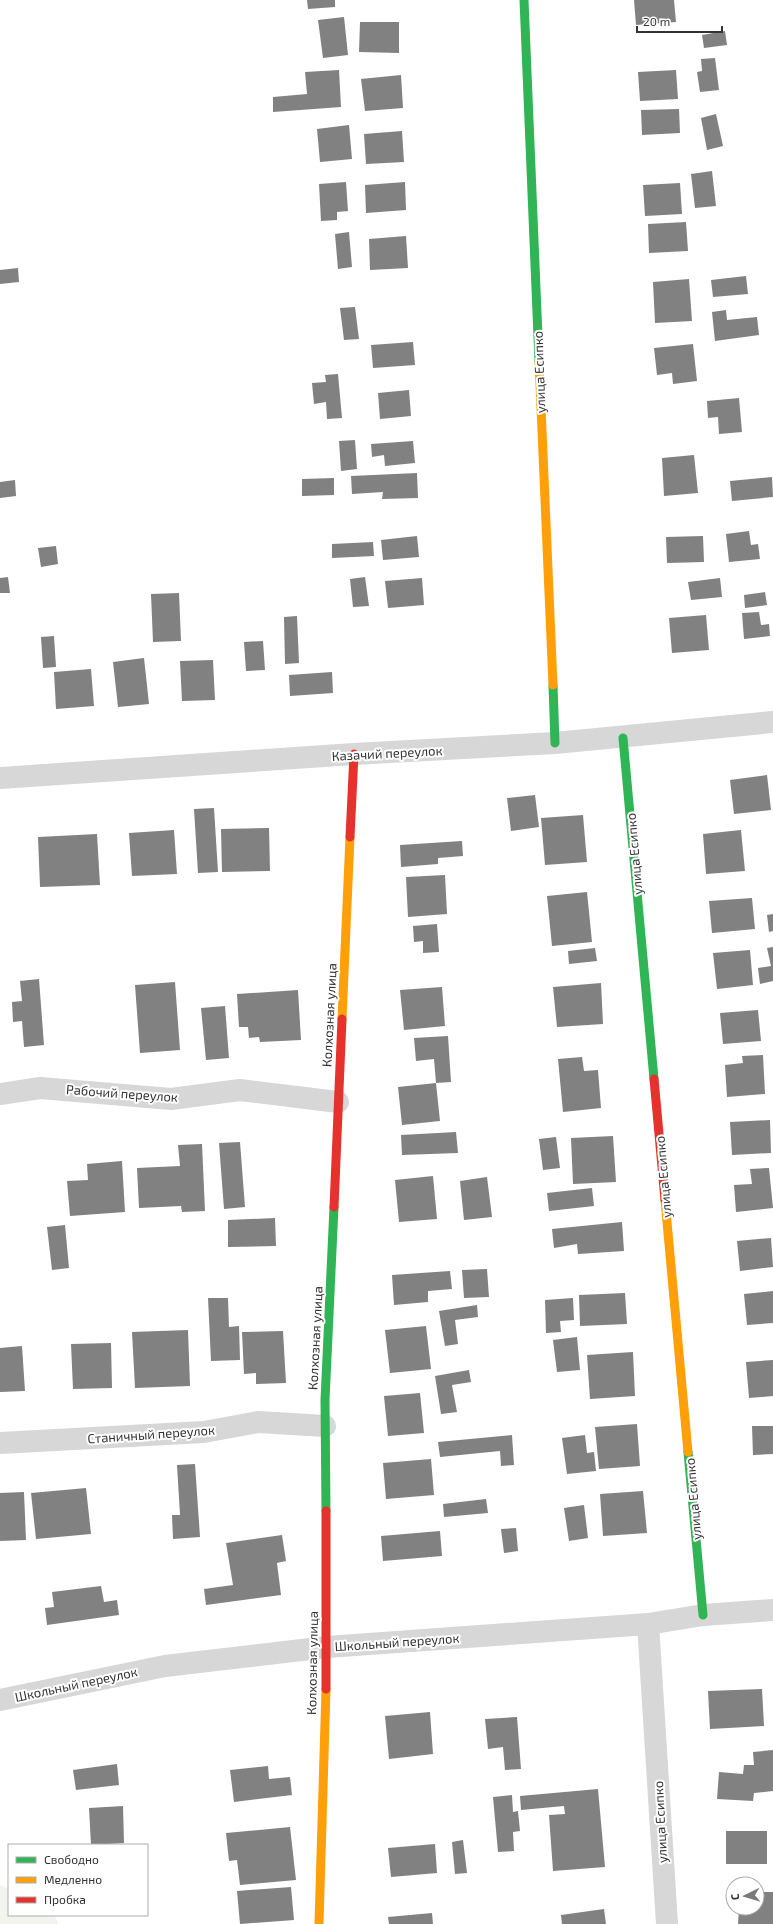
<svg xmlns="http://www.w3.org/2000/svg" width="773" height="1924" font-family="'Exo 2',sans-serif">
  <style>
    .green { fill: #f1f5ed }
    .building { fill: #818181 }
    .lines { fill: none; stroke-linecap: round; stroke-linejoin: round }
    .street { stroke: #d7d7d7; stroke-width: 22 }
    .fast { stroke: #30b455; stroke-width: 9 }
    .slow { stroke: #ff9f0a; stroke-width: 9 }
    .jam { stroke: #e5322d; stroke-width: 9 }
    .labels { text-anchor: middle; stroke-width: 4; stroke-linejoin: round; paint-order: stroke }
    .street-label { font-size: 13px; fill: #333; stroke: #fff }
  </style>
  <rect width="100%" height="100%" fill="#fff"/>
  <path class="green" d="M0,1885L9,1889V1915H54L59,1924H0Z"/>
  <path class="building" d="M307,0H335V7L308,9Z
    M634,0H674L676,22L636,25Z
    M344,17L348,55L323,58L318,20Z
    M360,22H399V53L359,52Z
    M725,31L727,45L704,48L702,35Z
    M715,58L719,90L700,92L697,72L702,71L701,59Z
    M339,70L341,107L273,112V97L307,94L305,72Z
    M676,70L678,99L640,101L638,72Z
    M401,75L403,108L365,111L361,79Z
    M679,109L680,133L642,135L641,110Z
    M716,114L723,146L707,150L701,118Z
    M349,125L352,159L320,162L317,129Z
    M402,131L404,162L366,164L364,134Z
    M712,171L716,206L695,208L691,174Z
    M346,182L348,211L337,212V220L321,221L319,184Z
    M405,182L406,210L366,213L365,185Z
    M680,183L682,214L645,216L643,185Z
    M686,222L688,251L649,253L648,224Z
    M349,232L352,267L338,269L335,234Z
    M406,236L408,268L370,270L369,239Z
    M18,268L19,282L0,284V270Z
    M746,276L748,294L713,297L711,280Z
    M689,279L692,321L655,323L653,282Z
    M355,307L359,339L344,340L340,308Z
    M726,310L727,320L757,317L759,335L715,341L712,312Z
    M413,342L415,365L373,368L371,345Z
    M693,344L697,381L673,384L672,373L657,375L654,348Z
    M338,374L342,418L327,419L326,402L314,404L312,383L326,382L325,375Z
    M409,390L411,416L380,419L378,393Z
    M739,398L742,432L719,434L718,417L708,418L707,401Z
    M355,440L357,469L341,471L339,441Z
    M413,441L415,463L385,466L384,455L372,457L371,444Z
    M694,455L698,493L664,496L662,458Z
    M417,473L418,498L382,499L383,492L352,494L351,476Z
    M772,477L773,497L732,501L730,481Z
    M334,478V495L302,496V479Z
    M15,480L16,496L0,498V482Z
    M749,531L751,545L758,544L760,559L729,562L726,534Z
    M417,536L419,557L383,560L381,540Z
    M703,536L704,562L667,563L666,537Z
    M373,542L374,556L332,558V544Z
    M56,546L58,564L41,567L38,548Z
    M8,577L10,593H0V578Z
    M365,577L369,606L353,607L350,579Z
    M422,578L424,605L388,608L385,581Z
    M720,578L722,597L691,600L688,582Z
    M765,592L767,605L745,608L744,595Z
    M179,593L181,641L153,642L151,594Z
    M759,612L761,625L769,624L770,636L744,639L742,613Z
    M706,615L709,650L672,653L669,618Z
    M297,616L299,663L285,664L284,617Z
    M54,636L56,667L43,668L41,637Z
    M263,641L265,670L246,671L244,642Z
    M144,658L149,704L118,707L113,662Z
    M213,660L215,700L182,701L180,661Z
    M91,669L94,706L56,709L54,672Z
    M332,672L333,693L290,696L289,675Z
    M767,775L771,810L734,814L730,780Z
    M535,795L539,827L511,831L507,798Z
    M214,808L218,872L198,873L194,809Z
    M583,815L587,862L545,865L541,818Z
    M269,828L270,871L222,872L221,829Z
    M174,830L177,874L132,876L129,833Z
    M741,830L745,871L706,874L703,834Z
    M97,834L100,885L40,887L38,837Z
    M462,841L463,856L438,858V864L401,867L400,845Z
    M445,875L447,914L408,917L406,877Z
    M587,892L592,942L552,946L547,896Z
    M752,898L755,929L712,933L709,901Z
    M773,914V931L769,932L767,915Z
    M437,924L439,952L423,953V941L414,942L413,926Z
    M773,947V981L760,984L758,968L771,966L767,948Z
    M595,948L597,961L569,964L568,951Z
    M750,950L753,985L717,989L713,953Z
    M39,979L44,1045L24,1047L22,1021L13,1022L12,1002L22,1001L20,981Z
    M175,982L180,1050L140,1053L135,985Z
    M601,983L603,1024L557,1027L553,987Z
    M442,987L445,1026L404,1030L400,990Z
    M298,990L301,1040L260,1042L259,1037L249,1038L248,1027H239L237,994Z
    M225,1006L229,1058L206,1060L201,1008Z
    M758,1010L761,1041L723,1044L720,1013Z
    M448,1036L451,1082L436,1083L434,1059L416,1061L414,1038Z
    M763,1055L765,1094L727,1097L725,1065L743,1063L742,1056Z
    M582,1057L584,1071L598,1070L601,1108L563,1112L558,1059Z
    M436,1083L440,1121L402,1125L398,1087Z
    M770,1120L771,1153L732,1155L730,1122Z
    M456,1132L458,1153L402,1155L401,1135Z
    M613,1136L616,1182L573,1184L571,1138Z
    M556,1137L560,1168L543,1170L539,1139Z
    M240,1142L245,1207L224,1209L219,1143Z
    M202,1144L205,1211L182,1212L181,1206L139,1208L137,1168L180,1166L178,1145Z
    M122,1161L125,1212L70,1216L67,1181L88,1180L87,1164Z
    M769,1168L773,1208L736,1212L734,1185L752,1184L750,1169Z
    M433,1176L437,1219L399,1222L395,1180Z
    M487,1177L492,1217L464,1220L460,1181Z
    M592,1188L594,1206L549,1211L547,1193Z
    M275,1218L276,1246L228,1247V1220Z
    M622,1222L624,1251L578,1254L577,1244L554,1248L552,1229Z
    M65,1225L69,1268L52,1270L47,1227Z
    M771,1238L773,1267L740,1271L737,1241Z
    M487,1269L489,1297L464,1298L462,1270Z
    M450,1271L452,1289L428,1291V1302L394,1305L392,1275Z
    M773,1291V1323L747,1325L744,1294Z
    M625,1293L627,1324L580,1326L579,1295Z
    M208,1298H228L229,1327L239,1326L240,1360L211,1361Z
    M573,1298L574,1320L560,1321L561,1332L546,1333L545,1300Z
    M477,1305L478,1317L455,1320L458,1344L445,1346L439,1311Z
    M426,1326L431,1369L390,1373L385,1330Z
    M188,1330L190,1386L135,1388L132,1332Z
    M283,1331L286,1383L256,1384V1373L244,1374L242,1332Z
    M577,1337L580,1370L557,1372L553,1340Z
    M111,1343L112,1388L73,1389L71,1344Z
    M22,1346L25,1391L0,1392V1348Z
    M633,1352L635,1396L590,1399L587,1355Z
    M773,1360V1396L749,1398L746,1362Z
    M469,1370L471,1382L452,1385L457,1412L441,1414L435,1376Z
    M420,1393L424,1433L388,1436L384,1396Z
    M637,1424L640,1466L599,1469L595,1427Z
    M752,1426H773V1454L753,1455Z
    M512,1435L514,1465L501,1466L500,1451L440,1457L438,1442Z
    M585,1435L587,1453L594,1452L596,1471L567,1474L562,1438Z
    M431,1459L434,1495L386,1499L383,1463Z
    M195,1464L200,1537L173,1539L172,1515H180L177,1465Z
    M86,1488L91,1534L36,1539L31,1493Z
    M643,1491L647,1533L603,1536L600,1494Z
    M24,1492L26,1540L0,1541V1493Z
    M486,1499L488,1513L444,1517L443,1504Z
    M584,1505L588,1538L569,1541L564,1508Z
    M516,1528L518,1551L504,1553L501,1529Z
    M440,1531L442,1556L383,1561L381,1536Z
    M282,1535L286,1561L277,1563L281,1595L206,1605L204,1589L233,1585L226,1543Z
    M101,1586L104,1602L117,1600L119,1615L47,1625L45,1608L54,1607L52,1592Z
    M762,1689L764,1726L710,1729L708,1691Z
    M430,1712L433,1754L389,1759L385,1716Z
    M517,1717L521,1769L505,1770L503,1747L488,1749L485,1719Z
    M773,1750V1791L754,1793L753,1801L717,1799L719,1772L743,1774L744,1765H754L753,1752Z
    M117,1764L119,1785L76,1790L73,1770Z
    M268,1766L269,1779L290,1777L292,1795L234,1802L230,1770Z
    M598,1789L605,1867L553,1871L549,1815L565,1814L564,1806L521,1810L520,1796Z
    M512,1795L513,1812L518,1811L520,1831L513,1832L514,1851L498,1852L493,1797Z
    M123,1806L124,1843L91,1845L89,1808Z
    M290,1827L296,1880L240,1885L237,1860L229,1861L226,1833Z
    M726,1831H767V1864H726Z
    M463,1840L467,1873L455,1874L452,1842Z
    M435,1844L437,1873L391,1877L388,1848Z
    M291,1887L294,1920L240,1924L237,1891Z
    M757,1892H773V1924H738L739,1908H757Z
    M604,1909L606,1924H562L561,1915Z
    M432,1913L433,1924H389L388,1917Z"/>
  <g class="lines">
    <path class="street" d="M0,778L354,754L555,743L773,722
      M0,1094L40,1088L171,1099L240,1090L338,1102
      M0,1443L204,1432L258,1422L325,1426
      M648,1624L667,1924
      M0,1700L165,1666L327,1647L648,1624L703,1615L773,1610"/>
    <path class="fast" d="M524,0L539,361
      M553,685L555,743
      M623,738L654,1079
      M688,1452L703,1615
      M326,1511L325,1400L334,1207"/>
    <path class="slow" d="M539,361L553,685
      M342,1019L350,837
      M665,1200L688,1452
      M319,1924L326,1689"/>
    <path class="jam" d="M350,837L354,754
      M654,1079L665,1200
      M334,1207L342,1019
      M326,1689V1511"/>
  </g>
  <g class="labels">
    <g class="street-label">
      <text transform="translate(539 372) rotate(-92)" y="5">улица Есипко</text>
      <text transform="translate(387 753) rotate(-3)" y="5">Казачий переулок</text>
      <text transform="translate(634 854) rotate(-95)" y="5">улица Есипко</text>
      <text transform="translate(329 1015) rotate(-87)" y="5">Колхозная улица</text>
      <text transform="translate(122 1093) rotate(4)" y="5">Рабочий переулок</text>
      <text transform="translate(663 1177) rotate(-95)" y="5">улица Есипко</text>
      <text transform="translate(315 1338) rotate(-87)" y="5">Колхозная улица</text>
      <text transform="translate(151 1434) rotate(-4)" y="5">Станичный переулок</text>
      <text transform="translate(693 1499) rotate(-95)" y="5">улица Есипко</text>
      <text transform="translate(397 1642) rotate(-4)" y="5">Школьный переулок</text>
      <text transform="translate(312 1663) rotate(-89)" y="5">Колхозная улица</text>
      <text transform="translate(76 1684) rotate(-12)" y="5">Школьный переулок</text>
      <text transform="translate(660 1822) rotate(-93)" y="5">улица Есипко</text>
    </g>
  </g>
  <rect x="8" y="1844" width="140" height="72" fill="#ffffff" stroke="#adadad"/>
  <rect x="16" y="1857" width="20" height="6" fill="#30b455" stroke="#adadad"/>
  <text x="44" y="1864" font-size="12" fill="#333333">Свободно</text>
  <rect x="16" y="1877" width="20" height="6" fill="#ff9f0a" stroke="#adadad"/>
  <text x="44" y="1884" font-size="12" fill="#333333">Медленно</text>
  <rect x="16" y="1897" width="20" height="6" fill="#e5322d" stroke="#adadad"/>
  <text x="44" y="1904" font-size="12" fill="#333333">Пробка</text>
  <g transform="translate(745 1896) rotate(265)"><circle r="19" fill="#ffffff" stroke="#adadad"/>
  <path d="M0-3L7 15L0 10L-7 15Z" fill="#7a7a7a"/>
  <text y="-6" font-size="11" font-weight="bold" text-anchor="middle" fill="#333333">С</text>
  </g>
  <path d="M637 26v6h85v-6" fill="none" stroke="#333333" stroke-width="2"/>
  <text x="643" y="26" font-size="12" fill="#333333" stroke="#ffffff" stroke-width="3" paint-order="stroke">20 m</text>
</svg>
